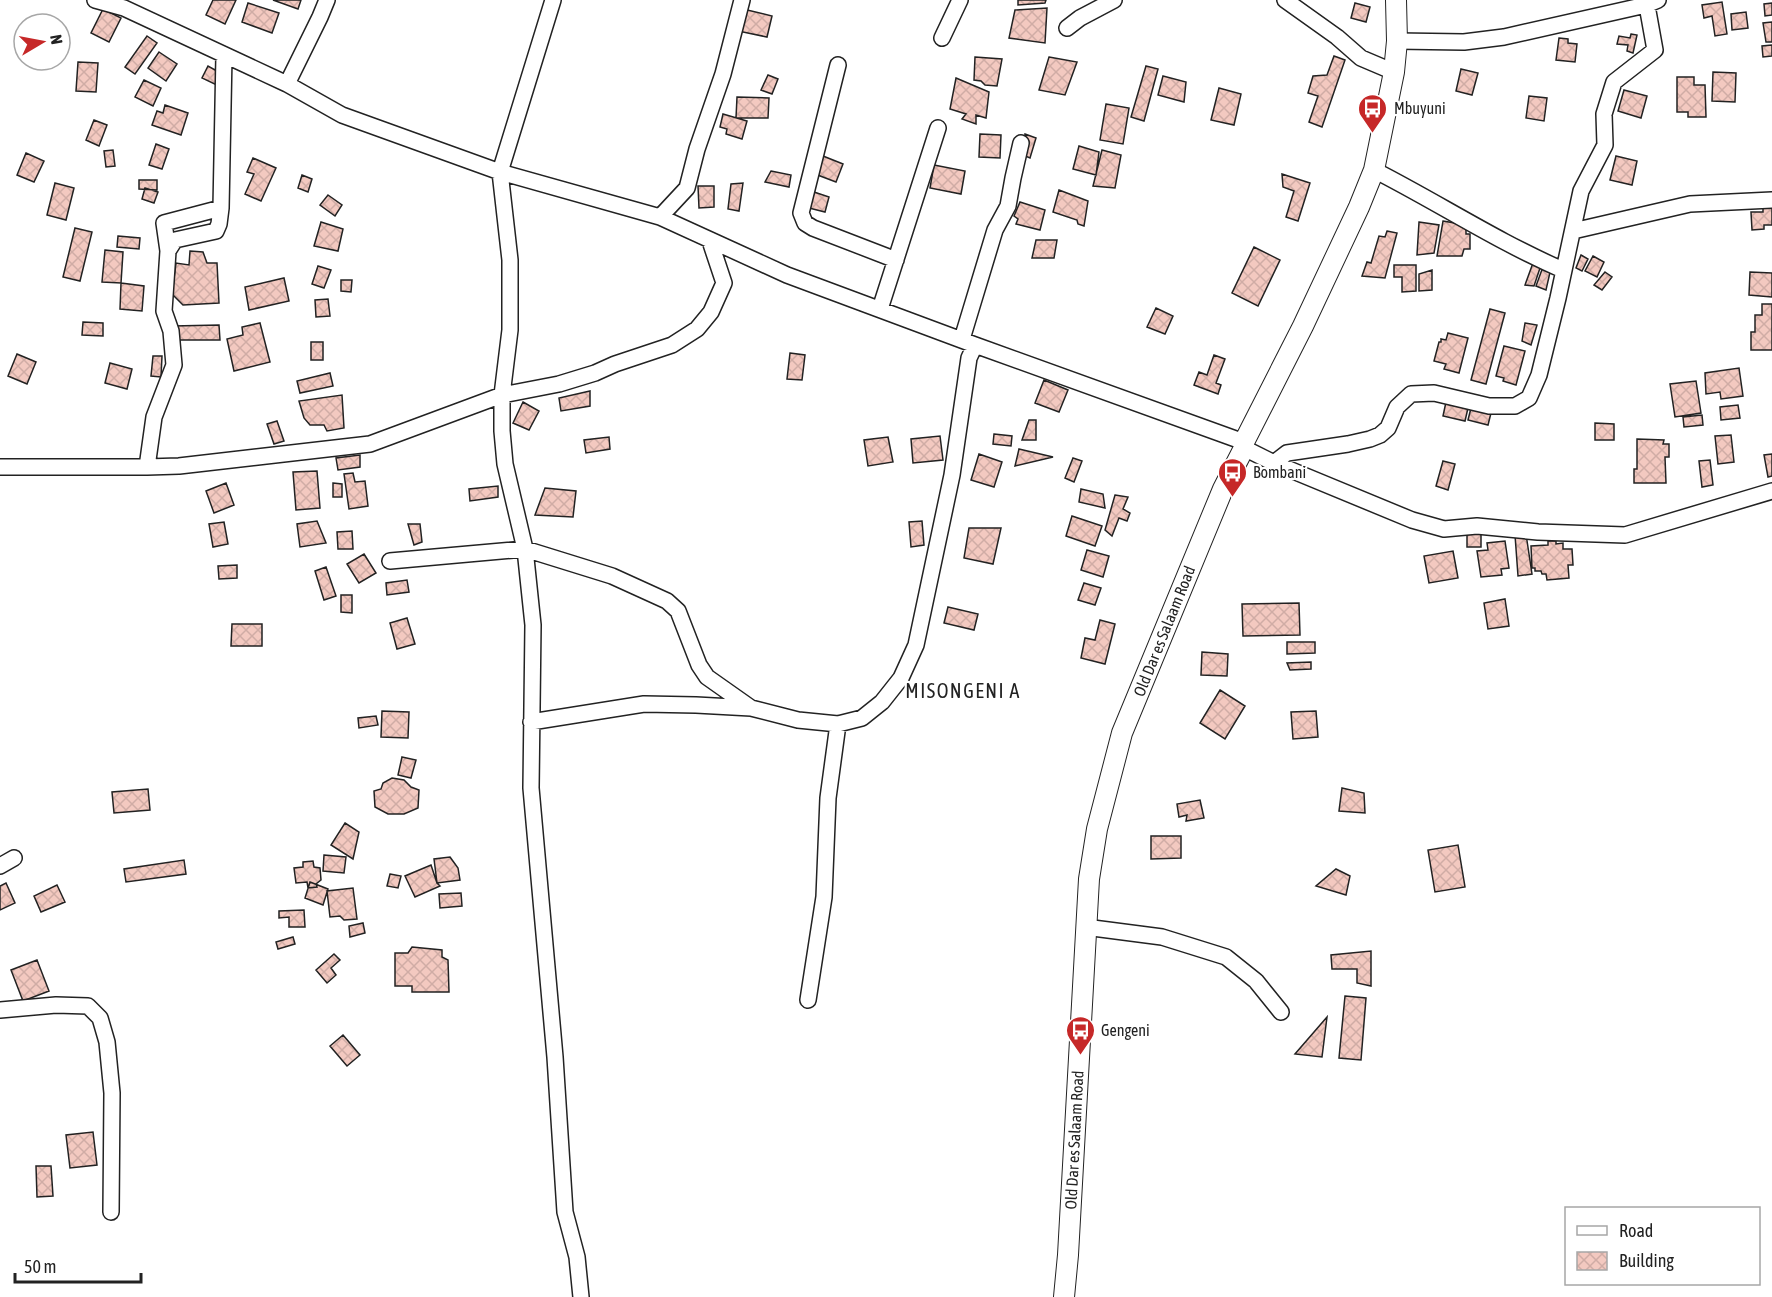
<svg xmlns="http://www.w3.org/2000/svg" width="1772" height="1297" font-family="'Asap Condensed',sans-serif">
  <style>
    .building { fill: url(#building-cross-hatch); stroke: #222; stroke-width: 1.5 }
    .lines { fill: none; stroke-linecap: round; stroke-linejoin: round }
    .minor-casing { stroke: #222; stroke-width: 18 }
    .tertiary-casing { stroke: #222; stroke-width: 22 }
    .minor { stroke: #fff; stroke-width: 15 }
    .tertiary { stroke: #fff; stroke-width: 20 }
    .labels { text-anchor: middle; stroke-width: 4.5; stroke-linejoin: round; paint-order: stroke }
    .poi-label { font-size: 16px; fill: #222; stroke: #fff; text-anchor: start }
    .street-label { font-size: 16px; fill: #222; stroke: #fff }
    .quarter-label { font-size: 20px; letter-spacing: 1.5px; fill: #222; stroke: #fff }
  </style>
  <defs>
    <pattern id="building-cross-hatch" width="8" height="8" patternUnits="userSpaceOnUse" patternTransform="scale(1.5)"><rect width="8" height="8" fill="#f3c9c0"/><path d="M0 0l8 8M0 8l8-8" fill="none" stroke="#d0aca5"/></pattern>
  </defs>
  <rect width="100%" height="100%" fill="#fff"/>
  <path class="building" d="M213,0H236L225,24L206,15Z
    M273,0H301L298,9Z
    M1018,0H1046L1045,3L1018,5Z
    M1722,2L1727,34L1715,36L1712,16L1704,18L1702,5Z
    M248,3L279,13L272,33L242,22Z
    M1355,3L1370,7L1366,22L1351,18Z
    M1772,3V15L1765,16L1764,4Z
    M1047,8L1045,43L1009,38L1015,10Z
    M103,9L121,18L109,42L91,33Z
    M743,9L772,16L767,37L738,31Z
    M1746,12L1748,28L1732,30L1731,14Z
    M1772,22V42H1766L1763,23Z
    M1631,34L1637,35L1633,53L1627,51L1628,45L1617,44L1619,36L1630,38Z
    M147,36L157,43L135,74L125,67Z
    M1559,38L1568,39V43L1577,44L1575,62L1556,60Z
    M1772,45V56L1763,57L1762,46Z
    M159,52L177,64L166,81L148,68Z
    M1334,56L1345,60L1322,127L1309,122L1318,96L1308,93L1313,76L1327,75Z
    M975,57L1002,59L997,86L985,85L981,81L974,80Z
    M1049,57L1077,62L1065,95L1039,90Z
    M78,62L98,63L96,92L76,91Z
    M219,62L223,88L202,78L208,66L215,70Z
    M1146,66L1158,69L1144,121L1131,117Z
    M1461,69L1478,73L1472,95L1456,91Z
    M1713,72L1736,73L1735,102L1712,101Z
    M768,75L778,79L772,94L761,90Z
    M1163,76L1186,82L1184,102L1158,95Z
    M1677,77H1694V85H1705L1706,117H1688V112H1677Z
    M956,78L989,92L986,118L976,115V124L962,119L966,114L950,109Z
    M144,80L161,88L153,106L135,97Z
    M1219,88L1241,94L1234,125L1211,120Z
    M1624,90L1647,96L1641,118L1618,111Z
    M1529,96L1547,98L1544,121L1526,118Z
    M737,97L769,98L768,118H736Z
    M1106,104L1129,108L1123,144L1100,140Z
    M165,105L188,113L181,135L152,125L157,111L163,113Z
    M723,114L747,121L742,139L726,134L727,129L720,127Z
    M94,120L107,125L99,146L86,140Z
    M980,134L1001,135L1000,158L979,157Z
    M1025,134L1036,138L1030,158L1023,155Z
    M156,144L169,149L162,169L149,165Z
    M1079,146L1099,152L1096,175L1073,169Z
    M113,150L115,166L106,167L104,151Z
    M1102,150L1121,155L1115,188L1093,186Z
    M26,153L44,161L34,182L17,175Z
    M823,156L843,164L836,182L815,174Z
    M1616,156L1637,161L1632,185L1610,180Z
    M253,158L276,168L261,201L245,194L254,174L247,172Z
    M934,165L965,171L961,194L930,188Z
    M771,171L791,175L789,187L765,182Z
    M1282,174L1310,183L1298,221L1286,217L1294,191L1283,187Z
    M302,175L312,179L308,192L298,188Z
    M139,180H157V190L139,189Z
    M55,183L74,188L66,220L47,215Z
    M743,183L739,211L728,209L731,184Z
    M698,186H714V207L699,208Z
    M145,188L158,192L154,203L142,199Z
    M1059,190L1088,201L1084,226L1078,224L1077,220L1053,212Z
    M814,192L829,197L825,212L809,208Z
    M328,195L342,205L335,216L320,205Z
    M1020,202L1045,210L1040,230L1016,224L1018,219L1014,216Z
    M1772,207V225H1764V229L1752,230L1751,212H1763V208Z
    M1443,221L1466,225V234H1470V249H1464L1462,256H1437Z
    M321,222L343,229L338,251L314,246Z
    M1419,222L1439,225L1434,253L1417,255Z
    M75,228L92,232L80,281L63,277Z
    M1387,231L1397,233L1385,278L1362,276L1367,262L1371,263L1379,236L1385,237Z
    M118,236L140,238L139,249L117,247Z
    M1036,240H1057L1054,258H1032Z
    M1254,247L1280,260L1258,306L1232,293Z
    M105,250L123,252L121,283L102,282Z
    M190,251L203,252L207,263H217L219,303L183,305L172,294L176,263L189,265Z
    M1581,255L1588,259L1582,271L1576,268Z
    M1593,256L1604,262L1597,277L1585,271Z
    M1533,263L1540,268L1534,286L1525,285Z
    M1544,264L1551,268L1546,290L1536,286Z
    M1394,265H1416V291L1402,292V277H1394Z
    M318,266L331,270L324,288L312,284Z
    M1432,270V290L1419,291V274Z
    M1605,272L1612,277L1602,290L1594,285Z
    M1750,272L1772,273V297L1749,295Z
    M284,278L289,301L249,310L245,287Z
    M341,280H352L351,292L341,291Z
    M121,283L144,286L142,311L120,309Z
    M328,299L330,316L316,317L315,300Z
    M1762,304H1772V350H1751V332H1755V315H1762Z
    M1156,308L1173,316L1165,334L1147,327Z
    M1490,309L1505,313L1486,384L1471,380Z
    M83,322L103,323V336L82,335Z
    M260,323L270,362L234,371L227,339L243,335L242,327Z
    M1525,323L1537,325L1531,345L1522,341Z
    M219,325L220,340H173V326Z
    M1448,333L1468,338L1459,373L1444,369L1446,364L1434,361L1439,342H1441V339L1446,340Z
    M311,342H323V360H311Z
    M1504,346L1525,351L1516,385L1503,381L1504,378L1496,376Z
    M790,353L805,355L802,380L787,379Z
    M17,354L36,362L27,384L8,376Z
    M1214,355L1225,359L1216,383L1221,385L1218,394L1194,385L1199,372L1207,375Z
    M153,356H162L161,377L151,376Z
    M110,363L132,369L127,389L105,383Z
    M1739,368L1743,396L1721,399L1720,392L1706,394L1705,373Z
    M330,373L333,386L300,393L297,381Z
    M1044,380L1068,390L1059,412L1035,403Z
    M1696,381L1701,413L1675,417L1670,384Z
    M590,391V406L561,411L559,398Z
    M342,395L344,428L327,431L324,425H310L304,418L299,401Z
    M523,402L539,411L529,430L513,423Z
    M1446,402L1468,408L1465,421L1443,416Z
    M1738,405L1740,418L1721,420L1720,407Z
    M1471,408L1491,413L1488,425L1468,420Z
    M1702,415L1703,425L1684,427L1683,417Z
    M1029,420H1036V440H1022Z
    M277,421L284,441L274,444L267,424Z
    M1595,423L1614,424V440H1595Z
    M994,434L1012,436L1011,446L993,444Z
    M1731,435L1734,462L1718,464L1715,436Z
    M940,436L943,460L913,463L911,439Z
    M609,437L610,449L586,453L584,440Z
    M888,437L893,462L868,466L864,440Z
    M1637,439L1664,440L1663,444H1669V457H1665L1666,483H1634V469H1637Z
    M1019,449L1053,457L1015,466Z
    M979,454L1002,462L994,487L971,480Z
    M1772,454V476L1768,477L1764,455Z
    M360,455V467L338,470L336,458Z
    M1073,458L1082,461L1074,482L1065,478Z
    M1710,460L1713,485L1702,487L1699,461Z
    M1443,461L1455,464L1448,490L1436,486Z
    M317,471L320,508L296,510L293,472Z
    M353,473L355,482L365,481L368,506L349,509L344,474Z
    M226,483L234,505L214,513L206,491Z
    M333,483L342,484V497H333Z
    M498,486V497L470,501L469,489Z
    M545,488L576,491L573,517L535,515Z
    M1081,489L1103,494L1105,508L1079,502Z
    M1115,495L1128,497L1123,509L1130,513L1127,521L1119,518L1112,536L1105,530Z
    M1072,516L1102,526L1095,546L1066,536Z
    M317,521L326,543L300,547L297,524Z
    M922,521L924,545L911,547L909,522Z
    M224,522L228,544L213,547L209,524Z
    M408,524H420L422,542L414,545Z
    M969,528H1001L993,564L964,558Z
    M352,531L353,549H338L337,532Z
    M1467,531H1481V547H1467Z
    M1526,534L1532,574L1518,576L1515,535Z
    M1505,541L1509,568L1501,569L1502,575L1481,577L1477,551L1488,550L1487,543Z
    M1548,541H1556V544L1563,543V549H1572L1573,565H1568L1569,578L1547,580L1546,574H1542L1541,571H1535V568H1532L1531,546L1548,545Z
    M1087,550L1109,556L1103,577L1081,570Z
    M1453,551L1458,578L1429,583L1424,556Z
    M364,554L376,573L359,583L347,564Z
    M237,565V578L219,579L218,566Z
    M326,567L336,596L324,600L315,571Z
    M407,580L409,592L387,595L386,583Z
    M1084,583L1101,588L1095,605L1078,600Z
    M341,595H352V613L341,612Z
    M1505,599L1509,626L1488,629L1484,603Z
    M1299,603L1300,635L1243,636L1242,604Z
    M948,607L978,614L974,630L944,623Z
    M407,618L415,644L397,649L390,623Z
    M1100,620L1115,624L1105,664L1081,658L1085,638L1095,640Z
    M232,624H262V646H231Z
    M1287,642H1315V653L1287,654Z
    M1202,652L1228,654L1227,676L1201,675Z
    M1311,662V669L1290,670L1287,663Z
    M1220,690L1245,706L1225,739L1200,723Z
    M382,711L409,712L408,738L381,737Z
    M1316,711L1318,737L1293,739L1291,712Z
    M376,716L378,725L359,728L358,718Z
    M402,757L416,760L411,778L398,775Z
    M392,778L404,780L411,787L419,790L418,808L404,814H388L375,807L374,791L381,789L383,783Z
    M1342,788L1364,793L1365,813L1339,811Z
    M148,789L150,810L114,813L112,792Z
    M1200,800L1204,818L1186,821L1187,815L1179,817L1177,804Z
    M345,823L359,832L353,859L331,845Z
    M1151,836H1181V858L1151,859Z
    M1458,845L1465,887L1435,892L1428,850Z
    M324,855L346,857L344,873L323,871Z
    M450,857L458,868L460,880L437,883L434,859Z
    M184,860L186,874L126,882L124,869Z
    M313,861L314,867L320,868L321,880L316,884L317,887L308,888L307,882L296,883L294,868L303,867V862Z
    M431,865L437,883L440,886L415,897L405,876Z
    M1336,869L1350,876L1346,895L1316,886Z
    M390,874L401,876L398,888L387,886Z
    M310,882L328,889L323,905L305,898Z
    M6,883L15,903L0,910V886Z
    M57,885L65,902L41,912L34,896Z
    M353,888L357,919L344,920L340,916L330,917L327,891Z
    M461,893L462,906L440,908L439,894Z
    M304,910L305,927H289V917L279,918V911Z
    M363,923L365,933L350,937L349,926Z
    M293,937L295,944L278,949L276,942Z
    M412,947L442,950V957L448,960L449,992H412V986H395V953H408Z
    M1371,951V986L1357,983V969H1332L1331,955Z
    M334,954L340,960L331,968L336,975L327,983L316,970Z
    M37,960L49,991L23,1001L11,970Z
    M1345,996L1366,998L1361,1060L1339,1058Z
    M1327,1017L1322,1057L1295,1054Z
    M343,1035L360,1055L347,1066L330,1046Z
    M93,1132L97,1165L70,1168L66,1135Z
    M36,1166H51L53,1196L37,1197Z"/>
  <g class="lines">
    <defs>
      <path id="minor" d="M95,0L124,8L287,84L342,115L500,172L660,217L787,275L975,345L1244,442
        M553,0L500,172L510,260V330L502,395V431L505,464L525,549L533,625L531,788L555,1057L565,1212L577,1257L581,1297
        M1285,0L1337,37L1361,58L1394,72
        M1067,28L1080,18L1114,0
        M942,38L960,0
        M1397,41L1464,42L1504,37L1646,5L1658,0
        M838,65L801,213L805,223L813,228L896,260
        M287,84L320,17L327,0
        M1374,170C1437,202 1498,242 1563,270
        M660,217L687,188L697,149L723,74L742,0
        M1573,231L1690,204L1772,200
        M168,251L164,223L221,208
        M880,309L938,128
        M962,339L995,230L1008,206L1013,178L1021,143
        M1244,448L1274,463L1412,520L1444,529L1477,526L1538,532L1625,535L1772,491
        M1274,463L1287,453L1348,444L1370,439L1380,435L1388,428L1397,407L1411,394L1434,393L1489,406H1515L1529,398L1539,375L1558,298L1581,191L1605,145L1604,114L1614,82L1655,50L1646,0
        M0,467H147L179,466L370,444L502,395L559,384L595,373L615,364L672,345L697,329L711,312L724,283L710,241
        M147,467L154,417L174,365L171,331L164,311L168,251L175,240L216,231L219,224L221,208L224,55
        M390,561L525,549L612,576L667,601L678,611L699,665L707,677L751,708
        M531,722L644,704L696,705L751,708L798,720L838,724L862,718L882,702L901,678L916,645L952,475L969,358L975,345
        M0,866L14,858
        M1085,927L1162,937L1226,957L1256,981L1281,1012
        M808,1000L824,897L828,798L838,724
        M0,1010L56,1005L88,1006L100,1018L107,1042L112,1093L111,1212"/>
      <path id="tertiary" d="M1064,1297L1068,1255L1089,879L1097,829L1122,733L1223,489L1244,448V442L1303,326L1359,207L1374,170L1394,72L1397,41L1396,0"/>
    </defs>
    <use href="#minor" class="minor-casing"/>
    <use href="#tertiary" class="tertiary-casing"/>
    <use href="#minor" class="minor"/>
    <use href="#tertiary" class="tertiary"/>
  </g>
  <defs>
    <symbol id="bus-pin" viewBox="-11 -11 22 30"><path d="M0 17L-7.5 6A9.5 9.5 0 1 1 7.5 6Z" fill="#c62828" stroke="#fff"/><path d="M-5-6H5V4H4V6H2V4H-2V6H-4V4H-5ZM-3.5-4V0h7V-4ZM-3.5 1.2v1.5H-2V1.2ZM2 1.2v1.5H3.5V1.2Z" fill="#fff"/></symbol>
  </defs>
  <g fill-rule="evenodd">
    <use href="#bus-pin" x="1356" y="92" width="33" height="45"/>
    <use href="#bus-pin" x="1216" y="456" width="33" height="45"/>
    <use href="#bus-pin" x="1064" y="1014" width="33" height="45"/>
  </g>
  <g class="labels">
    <g class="poi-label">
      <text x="1394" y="114">Mbuyuni</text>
      <text x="1253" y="478">Bombani</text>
      <text x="1101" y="1036">Gengeni</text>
    </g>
    <g class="street-label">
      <text transform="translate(1164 631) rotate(-68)" y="6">Old Dar es Salaam Road</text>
      <text transform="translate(1074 1140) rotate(-87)" y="6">Old Dar es Salaam Road</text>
    </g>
    <g class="quarter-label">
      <text x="963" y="698">MISONGENI A</text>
    </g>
  </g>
  <rect x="1565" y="1207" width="195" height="78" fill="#ffffff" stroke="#a7a7a7" stroke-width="1.5"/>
  <rect x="1577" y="1226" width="30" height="9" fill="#ffffff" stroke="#a7a7a7" stroke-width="1.5"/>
  <text x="1619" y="1237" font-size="18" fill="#222222">Road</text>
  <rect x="1577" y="1252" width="30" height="18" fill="url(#building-cross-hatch)" stroke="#a7a7a7" stroke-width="1.5"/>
  <text x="1619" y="1267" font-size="18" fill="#222222">Building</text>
  <g transform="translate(42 42) rotate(80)"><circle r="28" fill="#ffffff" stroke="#a7a7a7" stroke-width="1.5"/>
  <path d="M0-4.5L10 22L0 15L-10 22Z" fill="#c62828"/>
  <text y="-9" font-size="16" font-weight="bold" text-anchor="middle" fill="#222222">N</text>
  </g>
  <path d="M15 1273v9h126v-9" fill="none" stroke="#222222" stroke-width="3"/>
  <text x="24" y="1273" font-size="18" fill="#222222" stroke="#ffffff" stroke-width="4.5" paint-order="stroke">50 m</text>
</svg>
